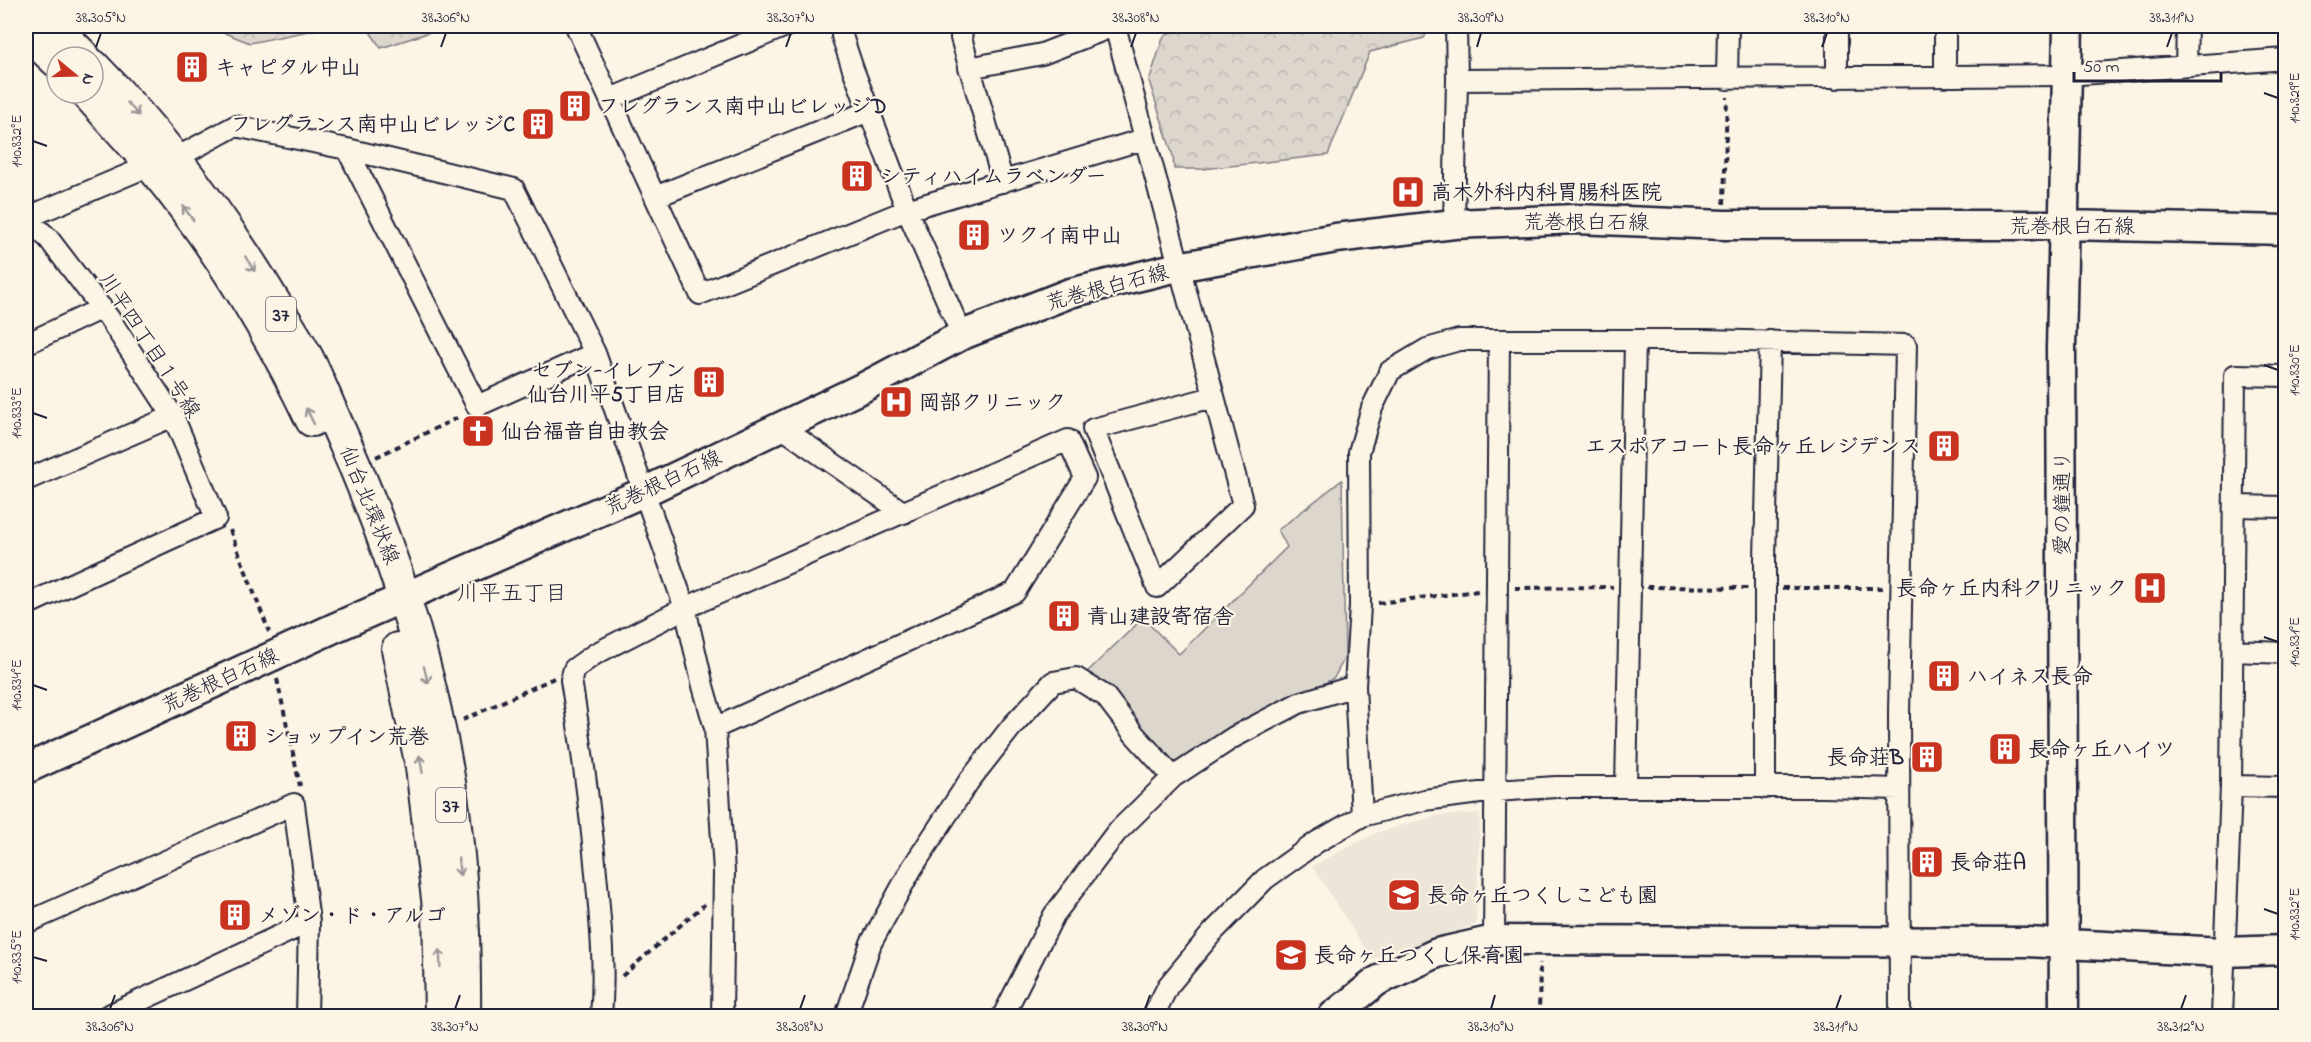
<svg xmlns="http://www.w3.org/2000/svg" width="2311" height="1042" font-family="'Indie Flower','Klee One',sans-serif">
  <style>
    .built { fill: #ece5d8 }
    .forest { fill: url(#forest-crowns); stroke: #7f7c84; stroke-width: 1.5 }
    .green { fill: #dcd6cc; stroke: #7f7c84; stroke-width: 1.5 }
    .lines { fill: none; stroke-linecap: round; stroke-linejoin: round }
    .street-casing { stroke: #22223b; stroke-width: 24 }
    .secondary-casing { stroke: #22223b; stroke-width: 33 }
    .primary-casing { stroke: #22223b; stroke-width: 36 }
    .path { stroke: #22223b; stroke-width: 4; stroke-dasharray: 6 4.5; stroke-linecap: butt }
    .street { stroke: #fcf5e5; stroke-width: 20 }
    .secondary { stroke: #fcf5e5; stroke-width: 28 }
    .primary { stroke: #fcf5e5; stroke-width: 32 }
    .oneway { stroke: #9a9698 }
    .ticks { fill: none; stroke: #22223b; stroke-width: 2 }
    .labels { text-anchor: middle; stroke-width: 4.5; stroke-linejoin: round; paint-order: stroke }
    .shield { fill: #fcf5e5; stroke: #63616e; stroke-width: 1.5 }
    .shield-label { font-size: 20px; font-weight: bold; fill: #22223b }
    .poi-label { font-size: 21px; font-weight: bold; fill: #22223b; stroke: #fcf5e5; text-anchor: start }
    .street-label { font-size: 21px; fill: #22223b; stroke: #fcf5e5 }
    .neighbourhood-label { font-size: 22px; fill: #22223b; stroke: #fcf5e5 }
    .neatline { fill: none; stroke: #22223b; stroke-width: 2 }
    .ticks-label { font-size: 15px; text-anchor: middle; fill: #22223b }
  </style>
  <defs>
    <pattern id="forest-crowns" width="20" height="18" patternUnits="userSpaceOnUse" patternTransform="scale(1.5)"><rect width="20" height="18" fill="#dcd6cc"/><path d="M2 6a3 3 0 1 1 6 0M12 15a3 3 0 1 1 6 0" fill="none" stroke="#bcb7b0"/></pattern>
  </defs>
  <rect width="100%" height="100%" fill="#fcf5e5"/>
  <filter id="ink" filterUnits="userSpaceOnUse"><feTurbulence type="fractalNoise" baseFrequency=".0167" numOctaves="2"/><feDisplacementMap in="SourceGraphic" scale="12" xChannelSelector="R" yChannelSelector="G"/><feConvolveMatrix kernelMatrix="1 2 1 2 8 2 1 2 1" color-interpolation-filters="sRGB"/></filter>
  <g filter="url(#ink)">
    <path class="built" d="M1480,813L1476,924L1372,959L1312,866L1376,833L1435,816Z"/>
    <path class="forest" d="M207,26H333L250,43Z
      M366,26H449L381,48Z
      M1179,26H1431L1424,38L1370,52L1328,155L1203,169H1174L1173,156L1149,81L1163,38Z"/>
    <path class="green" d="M1342,480L1345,657L1334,678L1174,766L1083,676L1143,618L1179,654L1287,547L1278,530Z"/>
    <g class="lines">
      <defs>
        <path id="street" d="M576,26L700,294L907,210L1144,139
          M844,26L842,36L853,69L907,210L962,335
          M963,26L961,38L1003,182
          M1115,26L1243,505L1157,587L1093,429L1213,397
          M1945,26V77
          M2186,66L2187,26
          M969,68L1042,54L1114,26
          M1837,78V26
          M1727,79L1728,26
          M1457,80L2067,75L2286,59
          M610,99L786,26
          M347,149L477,406L595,353
          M176,158L235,126L347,149L514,189L595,353L685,608L703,686L715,728L724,872L722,1016
          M655,197L869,111
          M26,218L48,238L109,318L173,416L216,518L26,605
          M26,218L151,165
          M1454,224L1457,80L1456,26
          M26,344L102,308
          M781,427L904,513
          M26,480L173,416
          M2235,506L2286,507
          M2233,651L2286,653
          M2231,786L2286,787
          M1626,787L1635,340
          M1765,788V560L1770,341
          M1362,816L1355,686L1360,606L1359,452L1372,408L1390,371L1427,349L1459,340H1703L1906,345L1899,714L1900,1016
          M26,923L294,804L309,922L307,1016
          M1494,940L1499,340
          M107,1016L309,922
          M601,1016C605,972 601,928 597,884C591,815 582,748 571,680L574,669L595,654L685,608L1068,440L1085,478L1015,592L715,728
          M846,1016L871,943L912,868L969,781L1013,725L1053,682L1076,678L1105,696L1134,734L1173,777
          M1003,1016L1054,915L1116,833L1173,777L1234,737L1299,703L1355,686
          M1153,1016L1168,986L1212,933L1265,879L1317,842L1362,816L1424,800L1496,791L1556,787H1824L1899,789
          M2222,1016L2231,786L2235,375L2286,376"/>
        <path id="secondary" d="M26,769L334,628L644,492L864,387L962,335L1070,293L1178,267L1336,238L1454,224L1576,219L1724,225H2065L2286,230
          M1333,1016L1377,981L1437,953L1494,940L2027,942L2223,952L2286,950
          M2064,1016L2061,349L2068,26"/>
        <path id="primary" d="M53,26L84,57
          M26,32L57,61
          M93,66C163,138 223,217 275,304C285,322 297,339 307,358C318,379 327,403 337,425C383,526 419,630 441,739C460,830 465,924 464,1016
          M87,93C108,117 131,140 151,165C215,242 269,330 312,420
          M398,649L422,767L439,907L441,1016"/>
      </defs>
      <use href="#street" class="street-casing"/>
      <use href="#secondary" class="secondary-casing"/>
      <use href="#primary" class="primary-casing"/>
      <path class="path" d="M1724,204L1727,97
        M376,457L461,416
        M230,530L269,632
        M1647,587L1748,588
        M1515,588L1613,587
        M1782,588H1883
        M1378,603L1478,591
        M277,679L300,786
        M463,720L554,678
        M622,976L705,904
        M1539,1016L1540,963"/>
      <use href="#street" class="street"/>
      <use href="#secondary" class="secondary"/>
      <use href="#primary" class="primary"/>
    </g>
    <defs><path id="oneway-shaft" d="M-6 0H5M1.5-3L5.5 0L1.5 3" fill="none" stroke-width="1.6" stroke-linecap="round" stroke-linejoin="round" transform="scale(1.5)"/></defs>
    <g class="oneway">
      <use href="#oneway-shaft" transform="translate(133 109) rotate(49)"/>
      <use href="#oneway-shaft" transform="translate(188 213) rotate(-127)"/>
      <use href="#oneway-shaft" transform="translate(250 264) rotate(58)"/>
      <use href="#oneway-shaft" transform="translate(310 416) rotate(-116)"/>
      <use href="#oneway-shaft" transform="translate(426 675) rotate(76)"/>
      <use href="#oneway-shaft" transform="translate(421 764) rotate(-100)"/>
      <use href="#oneway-shaft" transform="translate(459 867) rotate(84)"/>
      <use href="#oneway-shaft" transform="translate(440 958) rotate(-92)"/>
    </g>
  </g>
  <path class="ticks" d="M96,47L101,33M441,47L446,33M786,47L791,33M1131,47L1136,33M1477,47L1481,33M1822,47L1827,33M2167,47L2172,33M2264,93L2278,98M33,141L47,146M2264,365L2278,370M33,413L47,418M2264,637L2278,642M33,685L47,690M2264,909L2278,914M33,957L47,961M110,1009L115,995M455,1009L460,995M800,1009L805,995M1145,1009L1150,995M1491,1009L1495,995M1836,1009L1841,995M2181,1009L2186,995"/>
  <defs>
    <symbol id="building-square" viewBox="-11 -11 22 22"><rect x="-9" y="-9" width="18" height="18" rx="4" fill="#c8321e" stroke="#fcf5e5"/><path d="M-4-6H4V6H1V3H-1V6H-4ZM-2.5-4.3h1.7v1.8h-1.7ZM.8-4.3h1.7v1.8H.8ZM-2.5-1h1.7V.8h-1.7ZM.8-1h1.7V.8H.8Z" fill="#fff"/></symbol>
    <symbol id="hospital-square" viewBox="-11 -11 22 22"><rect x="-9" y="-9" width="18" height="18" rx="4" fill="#c8321e" stroke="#fcf5e5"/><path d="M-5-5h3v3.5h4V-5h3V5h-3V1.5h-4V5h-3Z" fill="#fff"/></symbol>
    <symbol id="church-square" viewBox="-11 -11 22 22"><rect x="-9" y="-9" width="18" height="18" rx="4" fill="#c8321e" stroke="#fcf5e5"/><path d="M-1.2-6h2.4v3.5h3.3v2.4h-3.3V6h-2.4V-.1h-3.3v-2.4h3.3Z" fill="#fff"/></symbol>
    <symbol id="school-square" viewBox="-11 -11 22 22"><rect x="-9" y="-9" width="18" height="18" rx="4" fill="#c8321e" stroke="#fcf5e5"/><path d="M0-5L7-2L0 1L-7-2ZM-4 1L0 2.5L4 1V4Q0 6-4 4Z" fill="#fff"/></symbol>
  </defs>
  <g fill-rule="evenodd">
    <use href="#building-square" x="173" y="48" width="38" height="38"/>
    <use href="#building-square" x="556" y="87" width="38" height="38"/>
    <use href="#building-square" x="519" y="105" width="38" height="38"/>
    <use href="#building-square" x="838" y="157" width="38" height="38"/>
    <use href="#hospital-square" x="1389" y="173" width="38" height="38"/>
    <use href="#building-square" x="955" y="216" width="38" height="38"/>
    <use href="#building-square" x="690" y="363" width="38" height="38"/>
    <use href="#hospital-square" x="877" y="383" width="38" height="38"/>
    <use href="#church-square" x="459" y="412" width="38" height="38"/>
    <use href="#building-square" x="1925" y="427" width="38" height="38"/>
    <use href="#hospital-square" x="2131" y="569" width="38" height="38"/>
    <use href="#building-square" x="1045" y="597" width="38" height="38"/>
    <use href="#building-square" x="1925" y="657" width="38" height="38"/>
    <use href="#building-square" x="222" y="717" width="38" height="38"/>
    <use href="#building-square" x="1986" y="730" width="38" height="38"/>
    <use href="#building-square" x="1908" y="738" width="38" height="38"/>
    <use href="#building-square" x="1908" y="843" width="38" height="38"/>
    <use href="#school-square" x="1385" y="876" width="38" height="38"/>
    <use href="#building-square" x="216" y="896" width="38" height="38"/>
    <use href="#school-square" x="1272" y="936" width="38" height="38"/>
  </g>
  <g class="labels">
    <g class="shield">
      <rect x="266" y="297" width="30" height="34" rx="4.5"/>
      <rect x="436" y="788" width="30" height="34" rx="4.5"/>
    </g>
    <g class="shield-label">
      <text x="281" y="321">37</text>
      <text x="451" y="812">37</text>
    </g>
    <g class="poi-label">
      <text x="215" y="74">キャピタル中山</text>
      <text x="598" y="113">フレグランス南中山ビレッジD</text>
      <text x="515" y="131" text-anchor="end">フレグランス南中山ビレッジC</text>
      <text x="880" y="183">シティハイムラベンダー</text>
      <text x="1431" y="199">高木外科内科胃腸科医院</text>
      <text x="997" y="242">ツクイ南中山</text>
      <text x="686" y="377" text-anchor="end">セブン-イレブン<tspan x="686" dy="24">仙台川平5丁目店</tspan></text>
      <text x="919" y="409">岡部クリニック</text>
      <text x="501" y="438">仙台福音自由教会</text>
      <text x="1921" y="453" text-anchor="end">エスポアコート長命ヶ丘レジデンス</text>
      <text x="2127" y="595" text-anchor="end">長命ヶ丘内科クリニック</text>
      <text x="1087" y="623">青山建設寄宿舎</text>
      <text x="1967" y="683">ハイネス長命</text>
      <text x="264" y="743">ショップイン荒巻</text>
      <text x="2028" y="756">長命ヶ丘ハイツ</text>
      <text x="1904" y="764" text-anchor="end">長命荘B</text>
      <text x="1950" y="869">長命荘A</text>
      <text x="1427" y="902">長命ヶ丘つくしこども園</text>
      <text x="258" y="922">メゾン・ド・アルゴ</text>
      <text x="1314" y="962">長命ヶ丘つくし保育園</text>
    </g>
    <g class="street-label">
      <text x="1586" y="229">荒巻根白石線</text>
      <text x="2072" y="233">荒巻根白石線</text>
      <text transform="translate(1107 287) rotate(-15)" y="7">荒巻根白石線</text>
      <text transform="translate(150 345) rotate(57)" y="7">川平四丁目１号線</text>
      <text transform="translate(663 482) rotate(-25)" y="7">荒巻根白石線</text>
      <text transform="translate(2062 503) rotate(-90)" y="7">愛の鐘通り</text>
      <text transform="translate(370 505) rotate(68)" y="7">仙台北環状線</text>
      <text transform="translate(220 680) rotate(-25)" y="7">荒巻根白石線</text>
    </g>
    <g class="neighbourhood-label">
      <text x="512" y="600">川平五丁目</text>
    </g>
  </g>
  <rect width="2311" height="1042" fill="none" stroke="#fcf5e5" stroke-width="66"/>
  <g transform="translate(75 75) rotate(109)"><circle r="28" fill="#fcf5e5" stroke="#a5a1a1" stroke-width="1.5"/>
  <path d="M0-4.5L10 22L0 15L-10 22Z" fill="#c8321e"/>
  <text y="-9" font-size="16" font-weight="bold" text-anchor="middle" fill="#22223b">N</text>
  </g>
  <path d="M2074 72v9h147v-9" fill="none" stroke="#22223b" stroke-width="3"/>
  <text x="2083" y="72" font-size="18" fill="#22223b" stroke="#fcf5e5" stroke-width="4.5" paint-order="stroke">50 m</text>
  <rect x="33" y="33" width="2245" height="976" class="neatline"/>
  <g class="ticks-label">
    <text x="101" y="22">38.305°N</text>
    <text x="446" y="22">38.306°N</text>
    <text x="791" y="22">38.307°N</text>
    <text x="1136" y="22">38.308°N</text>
    <text x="1481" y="22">38.309°N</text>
    <text x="1827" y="22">38.310°N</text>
    <text x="2172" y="22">38.311°N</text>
    <text transform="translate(2294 98) rotate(-90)" y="5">140.829°E</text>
    <text transform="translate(16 141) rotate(-90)" y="5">140.832°E</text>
    <text transform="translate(2294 370) rotate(-90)" y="5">140.830°E</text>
    <text transform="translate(16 413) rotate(-90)" y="5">140.833°E</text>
    <text transform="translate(2294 642) rotate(-90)" y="5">140.831°E</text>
    <text transform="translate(16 685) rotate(-90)" y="5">140.834°E</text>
    <text transform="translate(2294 914) rotate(-90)" y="5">140.832°E</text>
    <text transform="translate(16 957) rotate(-90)" y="5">140.835°E</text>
    <text x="110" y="1031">38.306°N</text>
    <text x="455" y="1031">38.307°N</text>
    <text x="800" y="1031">38.308°N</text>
    <text x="1145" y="1031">38.309°N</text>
    <text x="1491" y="1031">38.310°N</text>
    <text x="1836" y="1031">38.311°N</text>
    <text x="2181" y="1031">38.312°N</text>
  </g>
</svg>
